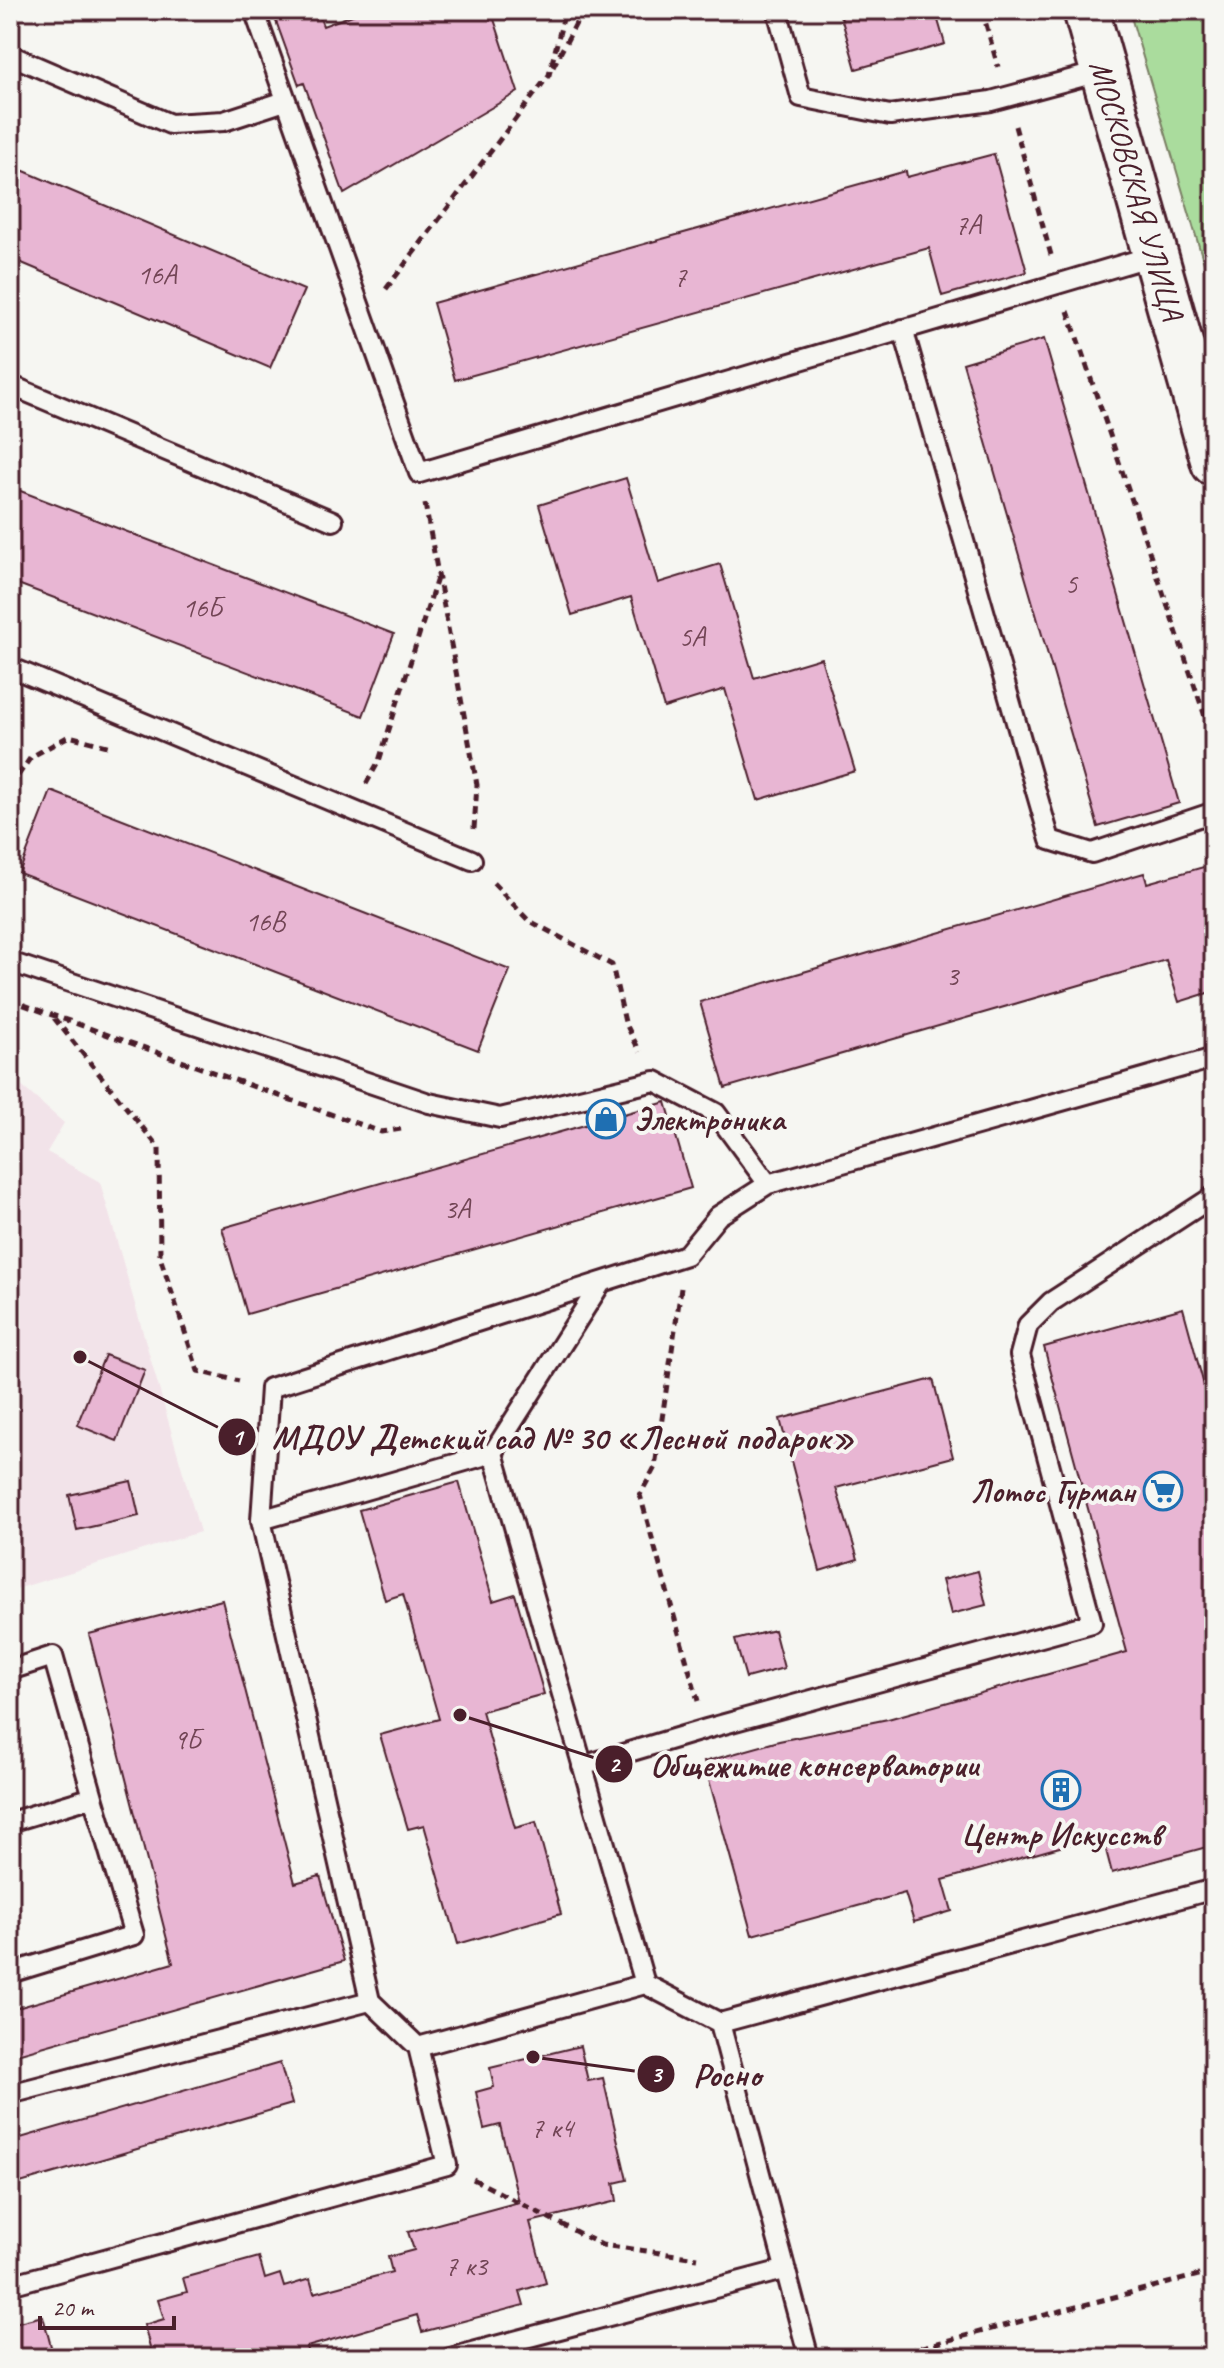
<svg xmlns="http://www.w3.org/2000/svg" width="1224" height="2368" font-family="Caveat,sans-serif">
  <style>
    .built { fill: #f2e3e9 }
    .green { fill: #aadc9d; stroke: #7a7e64; stroke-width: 2 }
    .building { fill: #e8b6d3; stroke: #4a1f2b; stroke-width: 2 }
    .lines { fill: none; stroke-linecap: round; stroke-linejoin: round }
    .service-casing { stroke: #4a1f2b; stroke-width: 24 }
    .tertiary-casing { stroke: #4a1f2b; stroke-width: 50 }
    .path { stroke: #4a1f2b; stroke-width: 5; stroke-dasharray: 8 6; stroke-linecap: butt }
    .service { stroke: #f6f6f2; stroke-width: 18 }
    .tertiary { stroke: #f6f6f2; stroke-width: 44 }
    .labels { text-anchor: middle; stroke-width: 8; stroke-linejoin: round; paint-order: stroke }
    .number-label { font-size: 28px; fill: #724555 }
    .street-label { font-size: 32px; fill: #4a1f2b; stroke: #f6f6f2 }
    .poi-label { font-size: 32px; font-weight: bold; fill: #4a1f2b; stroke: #f6f6f2; text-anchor: start }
    .leader { fill: none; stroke: #4a1f2b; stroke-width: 3 }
    .callout-dot { fill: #4a1f2b; stroke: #f6f6f2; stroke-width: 3 }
    .mark-label { font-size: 24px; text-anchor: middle; font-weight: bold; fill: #fff }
    .callout-label { font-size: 34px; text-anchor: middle; font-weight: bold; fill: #4a1f2b; stroke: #f6f6f2; stroke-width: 8; stroke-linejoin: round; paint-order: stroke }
  </style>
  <rect width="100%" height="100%" fill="#f6f6f2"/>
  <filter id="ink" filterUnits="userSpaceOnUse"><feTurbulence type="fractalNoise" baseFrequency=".0125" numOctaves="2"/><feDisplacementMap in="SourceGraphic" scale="16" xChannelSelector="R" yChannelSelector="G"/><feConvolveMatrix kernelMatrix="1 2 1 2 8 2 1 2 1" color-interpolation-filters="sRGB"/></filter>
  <g filter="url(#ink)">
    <path class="built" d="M10,1076L64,1123L47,1152L100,1182L200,1532L10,1591Z"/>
    <path class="green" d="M1129,10H1214V297Z"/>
    <path class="building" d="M272,10H317L323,26L366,10H491L518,92L344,194L304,83L299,85Z
      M839,10H935L945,44L856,69Z
      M994,154L1027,272L942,296L929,248L455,380L433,303L906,171L907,177Z
      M10,165L304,290L270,368L10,258Z
      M1044,339L1179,803L1098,827L963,363Z
      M626,478L658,583L720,564L754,678L821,658L855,771L758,800L725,689L664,708L631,597L572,615L539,505Z
      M10,487L394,634L363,716L10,581Z
      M51,791L510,970L478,1050L19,873Z
      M1214,864V991L1179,1002L1166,960L725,1088L700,1002L1144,873L1147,883Z
      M666,1102L691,1188L247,1314L222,1228Z
      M1183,1308L1214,1422V1845L1112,1873L1102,1835L943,1880L952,1911L914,1922L905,1893L752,1935L704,1762L779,1741L888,1719L1127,1652L1044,1347Z
      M105,1355L145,1370L117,1441L77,1425Z
      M933,1379L953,1457L836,1488L858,1559L820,1571L780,1419Z
      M131,1481L139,1516L77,1530L69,1495Z
      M459,1482L493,1601L515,1594L544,1694L482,1711L515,1828L536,1822L561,1914L458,1944L424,1825L408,1829L380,1735L439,1719L403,1594L385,1600L359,1510Z
      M978,1571L986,1605L951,1614L942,1580Z
      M222,1600L295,1883L320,1876L344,1961L10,2056V2010L173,1963L89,1634Z
      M774,1630L784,1668L746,1678L735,1640Z
      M580,2046L588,2081L603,2078L627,2180L614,2183L617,2201L530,2222L546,2283L520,2291L524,2305L422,2332L417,2315L307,2347L310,2358H153L144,2325L164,2319L158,2300L187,2292L183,2278L259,2257L265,2279L280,2274L284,2287L310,2279L314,2293L392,2272L388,2257L414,2250L408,2232L519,2202L500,2125L484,2129L476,2092L494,2087L490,2068Z
      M280,2063L292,2104L10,2186V2141Z
      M43,2316L54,2358H10V2324Z"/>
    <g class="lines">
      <defs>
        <path id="service" d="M254,10L419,473L1155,255
          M777,10L801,97L890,115L991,101L1103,71
          M10,55L170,124L224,121L285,101
          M903,329L1050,840L1092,853L1214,812
          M10,385L333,521
          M10,667L472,860
          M10,962L429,1103L500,1118L655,1081L716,1113L768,1184L1214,1058
          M493,1453L601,1283
          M261,1520L493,1453L645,1984
          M10,1670L53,1656L93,1797L10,1822
          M582,1766L706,1729L1092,1623L1020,1355L1028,1325L1051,1302L1214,1196
          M10,1973L134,1935L93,1797
          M720,2023L809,2358
          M418,2047L645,1984L720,2023L1214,1889
          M10,2094L370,2001
          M10,2285L447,2165L418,2047L370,2001L261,1520L270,1388L686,1255L718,1216L768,1184
          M450,2358L783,2270"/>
        <path id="tertiary" d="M1086,10L1214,463"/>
      </defs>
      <use href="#service" class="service-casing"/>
      <use href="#tertiary" class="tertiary-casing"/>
      <path class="path" d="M982,10L998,67
        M553,67L583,10
        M1015,126L1051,255
        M386,289L549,75L563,19L560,10
        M1068,311L1214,743
        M425,504L477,785L474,829
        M366,784L379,761L438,575
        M10,787L31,757L69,736L111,747
        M493,883L528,920L612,965L625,1022L640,1052
        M10,1000L381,1132L402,1129
        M54,1018L159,1148L160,1257L198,1371L239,1381
        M681,1288L655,1467L640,1495L698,1701
        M473,2179L602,2245L698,2258
        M880,2358L1214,2271"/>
      <use href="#service" class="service"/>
      <use href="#tertiary" class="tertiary"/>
    </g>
  </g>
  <defs>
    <symbol id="shop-ring" viewBox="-11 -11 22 22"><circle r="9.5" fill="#f6f6f2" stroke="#1f6fb2" stroke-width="1.5"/><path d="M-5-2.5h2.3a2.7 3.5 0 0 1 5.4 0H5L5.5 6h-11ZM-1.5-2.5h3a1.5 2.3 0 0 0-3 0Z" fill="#1f6fb2"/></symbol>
    <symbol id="supermarket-ring" viewBox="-11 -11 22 22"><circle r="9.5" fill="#f6f6f2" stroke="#1f6fb2" stroke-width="1.5"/><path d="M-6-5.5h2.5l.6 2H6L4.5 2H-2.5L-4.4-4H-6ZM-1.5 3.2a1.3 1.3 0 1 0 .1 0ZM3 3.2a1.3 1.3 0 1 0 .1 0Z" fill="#1f6fb2"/></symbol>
    <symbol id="building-ring" viewBox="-11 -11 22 22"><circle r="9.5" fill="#f6f6f2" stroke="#1f6fb2" stroke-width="1.5"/><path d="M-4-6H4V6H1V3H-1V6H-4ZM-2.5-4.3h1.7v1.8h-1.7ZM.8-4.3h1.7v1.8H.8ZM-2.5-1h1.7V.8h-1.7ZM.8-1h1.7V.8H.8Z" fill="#1f6fb2"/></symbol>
  </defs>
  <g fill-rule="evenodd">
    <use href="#shop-ring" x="584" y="1097" width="44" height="44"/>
    <use href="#supermarket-ring" x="1141" y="1469" width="44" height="44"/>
    <use href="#building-ring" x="1039" y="1768" width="44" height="44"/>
  </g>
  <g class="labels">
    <g class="number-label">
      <text x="968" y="234">7А</text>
      <text x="157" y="284">16А</text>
      <text x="680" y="286">7</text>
      <text x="1071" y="593">5</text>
      <text x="202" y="617">16Б</text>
      <text x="692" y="646">5А</text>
      <text x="265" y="931">16В</text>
      <text x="952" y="985">3</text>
      <text x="457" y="1218">3А</text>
      <text x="187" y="1749">9Б</text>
      <text x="552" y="2137">7 к4</text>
      <text x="466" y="2275">7 к3</text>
    </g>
    <g class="street-label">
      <text transform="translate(1137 190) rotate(74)" y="11">МОСКОВСКАЯ УЛИЦА</text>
    </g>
    <g class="poi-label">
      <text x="634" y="1130">Электроника</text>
      <text x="1135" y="1502" text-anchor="end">Лотос Гурман</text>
      <text x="1061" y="1845" text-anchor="middle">Центр Искусств</text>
    </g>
  </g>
  <path class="leader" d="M80 1357L237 1437M460 1715L614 1764M533 2057L656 2074"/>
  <g class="callout-dot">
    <circle cx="80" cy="1357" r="8"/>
    <circle cx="460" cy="1715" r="8"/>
    <circle cx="533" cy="2057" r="8"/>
    <circle cx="237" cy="1437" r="20"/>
    <circle cx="614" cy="1764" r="20"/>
    <circle cx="656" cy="2074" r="20"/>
  </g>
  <g class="mark-label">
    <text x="237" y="1445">1</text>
    <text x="614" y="1772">2</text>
    <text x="656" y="2082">3</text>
  </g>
  <g class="callout-label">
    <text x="563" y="1449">МДОУ Детский сад № 30 «Лесной подарок»</text>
    <text x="814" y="1776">Общежитие консерватории</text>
    <text x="727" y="2086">Росно</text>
  </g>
  <rect width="1224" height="2368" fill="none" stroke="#f6f6f2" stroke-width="40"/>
  <rect x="20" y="20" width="1184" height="2328" fill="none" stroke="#4a1f2b" stroke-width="3" filter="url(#ink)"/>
  <path d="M40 2316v12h134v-12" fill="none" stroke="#4a1f2b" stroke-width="4"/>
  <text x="52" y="2316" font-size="24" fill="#4a1f2b" stroke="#f6f6f2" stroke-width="6" paint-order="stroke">20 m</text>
</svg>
